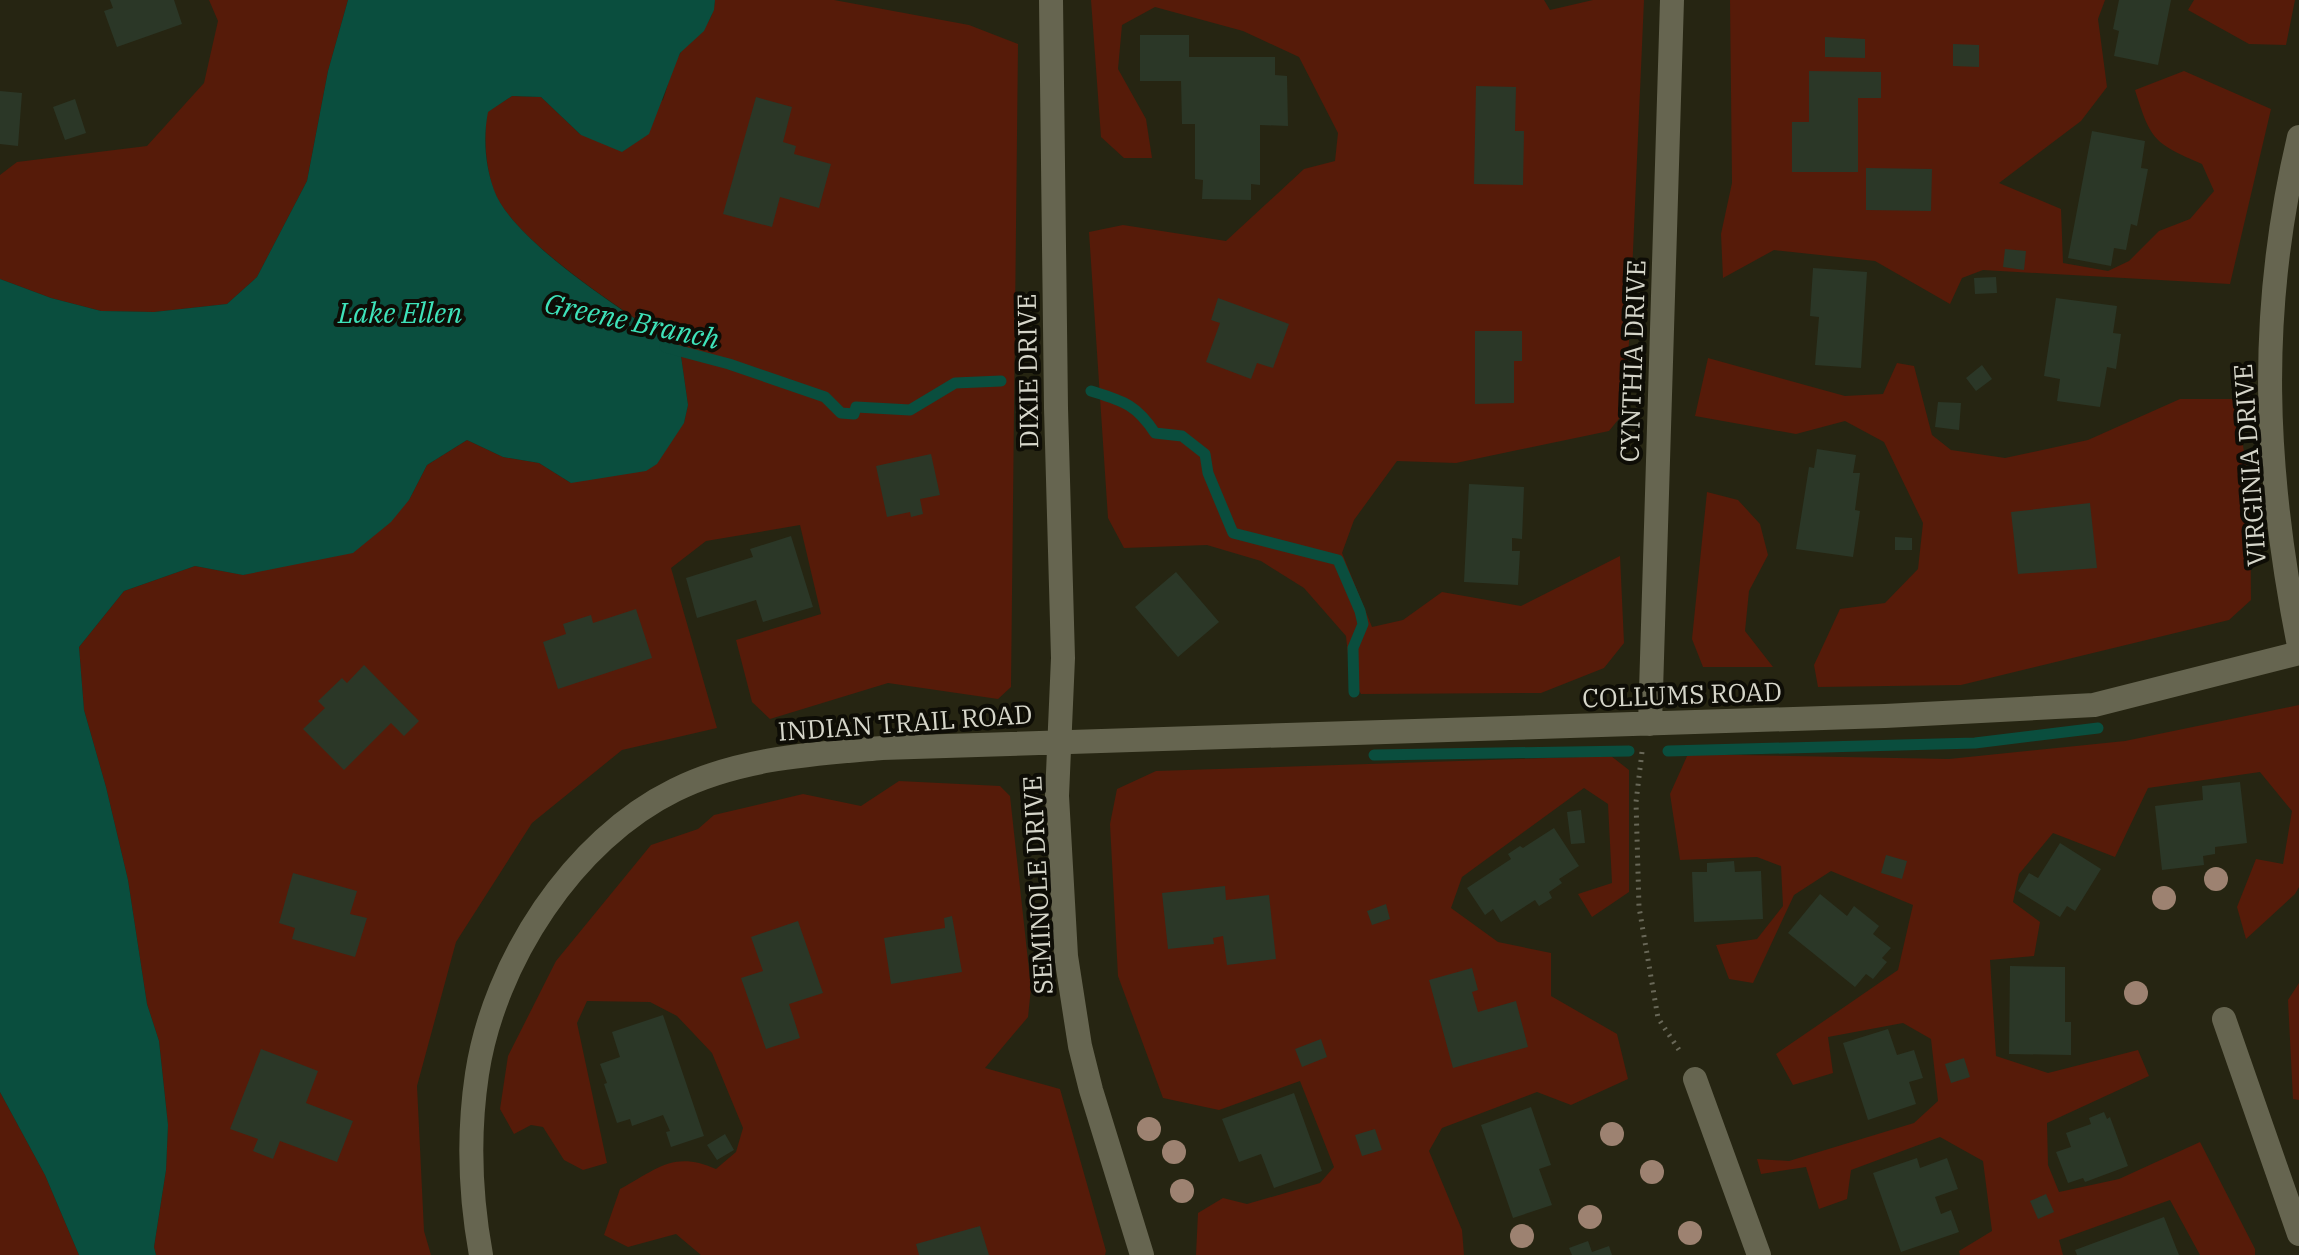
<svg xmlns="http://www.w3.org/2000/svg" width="2299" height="1255" font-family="'IBM Plex Serif',serif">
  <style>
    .green { fill: #561b09 }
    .water { fill: #0a4e3e }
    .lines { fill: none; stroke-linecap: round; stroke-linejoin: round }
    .stream { stroke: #0a4e3e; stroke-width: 11 }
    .building { fill: #2b3727 }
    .path { stroke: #696858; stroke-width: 5; stroke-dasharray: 2 6; stroke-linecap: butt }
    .street { stroke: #666550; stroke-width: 24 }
    .tree { fill: #9d8271 }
    .labels { text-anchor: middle; stroke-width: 8; stroke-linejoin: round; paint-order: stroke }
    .street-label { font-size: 26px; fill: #d6d6ca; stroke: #0e0d06 }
    .water-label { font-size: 28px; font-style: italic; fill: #3ee3ba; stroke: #0e0d06 }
  </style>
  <rect width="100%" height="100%" fill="#262512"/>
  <path class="green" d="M209,0H348L328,71L307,181L257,277L227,304L154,312L101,311L51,298L0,279V175L17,162L147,146L204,83L218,21Z
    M715,0H834L969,25L1018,44L1011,687L998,699L888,683L770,719L752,702L736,640L821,614L800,525L706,541L671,568L717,728L622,750L532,823L456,942L417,1086L424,1231L431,1255H156L154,1247L166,1170L168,1125L159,1041L147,1004L128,880L106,787L84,710L79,647L124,591L195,566L244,575L409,500L427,465L467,440L503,457L539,463L571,483L684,423L688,405L680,349C632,315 514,243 494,191C485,165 484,138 487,112L512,96L541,97L581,135L663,100C668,86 672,65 681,52C696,32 712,29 715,0Z
    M1091,0H1544L1550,10L1593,0H1644L1626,410L1609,431L1456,463L1397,461L1354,520L1342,553L1372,627L1403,620L1442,592L1521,606L1620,556L1624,643L1604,668L1541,693L1361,694L1350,674L1346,636L1304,588L1261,561L1207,545L1124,548L1108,518L1089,232L1123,225L1226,241L1304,169L1335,161L1338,133L1299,57L1243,31L1155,7L1122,25L1118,69L1146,119L1152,158H1124L1101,137Z
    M1730,0H2105L2098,19L2107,87L2081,121L1999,183L2061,209L2063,263L2108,271L2129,261L2159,231L2190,219L2214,191L2202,164C2154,143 2151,141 2135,90L2184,71L2271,109L2230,284L1983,270L1962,278L1950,304L1875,261L1774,250L1723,278L1721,234L1732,183Z
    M2194,0H2295L2286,45L2249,44L2188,10Z
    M1708,358L1845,396L1883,394L1897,363L1914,366L1932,435L1951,450L2005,458L2088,440L2180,399H2236L2250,492L2251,600L2229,620L1961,685L1818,687L1814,665L1840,609L1885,603L1918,569L1923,523L1884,442L1845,421L1796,434L1695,416Z
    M1707,492L1738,500L1760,524L1768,555L1749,591L1745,631L1773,667H1703L1692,639Z
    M2299,705V887L2295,894L2246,939L2237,907L2256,859L2283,864L2292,811L2260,772L2148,788L2115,857L2053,833L2019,874L2013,902L2040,922L2034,956L1990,960L1996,1056L2048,1073L2138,1050L2149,1076L2047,1123L2048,1165L2059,1192L2119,1179L2200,1142L2255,1249V1255H2200L2170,1200L2059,1240L2063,1255H1960L1959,1251L1992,1231L1983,1161L1940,1137L1851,1170L1847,1199L1819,1209L1806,1167L1761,1174L1757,1159L1789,1161L1914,1123L1938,1101L1931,1039L1903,1023L1828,1037L1833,1073L1793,1085L1776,1054L1898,970L1913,905L1831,871L1794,895L1753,983L1729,979L1716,945L1757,939L1783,906L1781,866L1757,857L1680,860L1670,794L1688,754L1949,759L2125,741Z
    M1611,756L1629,770V892L1592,917L1578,894L1612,883L1608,804L1584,788L1462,877L1451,908L1498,942L1551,953V996L1617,1034L1628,1079L1571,1105L1537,1092L1442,1128L1429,1151L1462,1230L1464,1255H1196L1198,1213L1223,1198L1247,1204L1320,1183L1334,1167L1300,1081L1219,1110L1163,1098L1118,976L1110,824L1117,789L1156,771Z
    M899,781L1000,786L1010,796L1031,988L1028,1017L985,1068L1060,1089L1106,1251L1105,1255H701L676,1234L628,1247L604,1235L620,1189C657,1169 674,1150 716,1169L736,1152L743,1128L712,1053L677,1016L650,1002L587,1001L577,1023L607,1163L583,1170L564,1160L543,1127L531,1125L514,1134L500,1109L508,1056L556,961L651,845L698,829L714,815L803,794L861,806Z
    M2299,983V1100L2293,1099L2288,1000Z
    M0,1092L45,1175L79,1255H0Z"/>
  <path class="water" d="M348,0H715L714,10L704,31L680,53L649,134L622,152L581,135L541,97L512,96L488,112C483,138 485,165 494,190C513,243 632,316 680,349L688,405L684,423L657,464L646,471L571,483L539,463L503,457L467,440L427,465L409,500L391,522L353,553L243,575L195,566L124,591L79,647L84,710L106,787L128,880L147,1004L159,1041L168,1125L166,1170L154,1247L156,1255H79L45,1175L0,1092V279L51,298L101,311L154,312L227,304L257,277L307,181L328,71Z"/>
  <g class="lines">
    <path class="stream" d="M665,347L729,364L825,397L841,413L854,414L856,407L910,410L955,383L1001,381
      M1091,391C1123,401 1136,404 1155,433L1182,436L1205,454L1208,473L1233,533L1338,560L1360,611L1363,624L1353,648L1354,692
      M1668,751L1975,743L2098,728
      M1374,755L1629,751"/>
  </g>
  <path class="building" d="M110,0H174L182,24L117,47L104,11L113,8Z
    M2119,0H2171L2158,65L2114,56L2119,31L2113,29Z
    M1140,35H1189V57H1275V75L1287,76L1288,126L1260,125V185L1251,184V200L1202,199L1203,180L1195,179V124H1182L1181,81H1140Z
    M1825,37L1865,39V58L1825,57Z
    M1953,44L1979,45V67L1953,66Z
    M1809,71L1881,72V98H1858V172H1792V122H1809Z
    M1476,86L1516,87L1515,131H1524L1523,185L1474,184Z
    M0,91L22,93L18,146L0,144Z
    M756,97L792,107L783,142L796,146L794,154L831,164L819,208L780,197L772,227L723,214Z
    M75,99L86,133L65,140L53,107Z
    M2092,131L2145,141L2141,168L2148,169L2137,226L2131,224L2126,250L2114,248L2111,266L2068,258Z
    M1866,168L1932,169L1931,211L1866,210Z
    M2005,249L2026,251L2024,270L2003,267Z
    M1813,268L1867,272L1861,368L1815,365L1819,317L1810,316Z
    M1996,277L1997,293L1975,294L1974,278Z
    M1218,298L1289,324L1273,368L1257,363L1251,379L1206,362L1220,323L1211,320Z
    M2056,298L2117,306L2113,333L2121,334L2116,369L2107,367L2100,407L2057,401L2060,379L2044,376Z
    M1475,331H1522V361H1514V403L1475,404Z
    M1982,365L1992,379L1976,391L1966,378Z
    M1938,402L1961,403L1959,430L1935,427Z
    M1817,449L1856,455L1853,473H1860L1855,510L1860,511L1853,557L1796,549L1809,467L1814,468Z
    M931,454L940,495L920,499L923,514L911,517L910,512L887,517L876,466Z
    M1469,484L1524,487L1522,539L1512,538V551H1520L1518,585L1464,582Z
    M2090,503L2097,568L2018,574L2011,512Z
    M791,536L813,607L763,622L756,600L697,618L686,578L753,557L750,549Z
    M1895,537L1912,538V550H1895Z
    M1176,572L1219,622L1178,657L1135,607Z
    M636,609L652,658L558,689L543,642L566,634L563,624L591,615L593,623Z
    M364,665L419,721L404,736L391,723L344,770L303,729L325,708L318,701L342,678L347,683Z
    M2240,782L2247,843L2215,847V854L2203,856L2204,865L2162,870L2155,806L2203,800L2202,786Z
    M1581,810L1585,843L1571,844L1567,812Z
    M1554,828L1579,866L1559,879L1562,883L1549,892L1552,898L1539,906L1535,900L1501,922L1493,909L1485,915L1467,888L1511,859L1508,854L1520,846L1523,848Z
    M2060,843L2101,869L2075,911L2067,906L2060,917L2018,891L2029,873L2038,878Z
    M1886,855L1907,861L1902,879L1881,873Z
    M1734,861L1735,872L1761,871L1763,919L1694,922L1692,872H1707V863Z
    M293,873L357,891L350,914L367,918L355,957L292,939L295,928L279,923Z
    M1225,886L1226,900L1269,895L1276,959L1227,965L1223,936L1213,938L1214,944L1168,949L1162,893Z
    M1820,894L1847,916L1854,906L1879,926L1873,934L1891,948L1882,958L1887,962L1873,979L1866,974L1855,987L1788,933Z
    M1386,904L1390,919L1372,925L1367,911Z
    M952,916L962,972L891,984L884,938L945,928L944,918Z
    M798,921L823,993L789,1004L800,1038L766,1049L741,978L763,971L751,937Z
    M2010,966L2065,967V1022H2071V1055L2009,1054Z
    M1472,968L1478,990L1472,992L1478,1012L1516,1001L1528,1047L1453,1068L1429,980Z
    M663,1015L704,1136L671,1147L666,1132L670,1131L663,1115L632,1126L630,1119L617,1123L604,1084L607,1083L600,1064L620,1057L612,1032Z
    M1888,1029L1897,1055L1914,1050L1923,1078L1909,1082L1916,1104L1868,1120L1843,1043Z
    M1321,1039L1327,1057L1302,1067L1295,1049Z
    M261,1049L318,1071L306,1103L353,1121L337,1162L280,1141L273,1159L253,1151L258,1139L230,1129Z
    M1964,1058L1970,1077L1951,1083L1945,1064Z
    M1294,1093L1322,1171L1274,1188L1261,1154L1239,1162L1222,1119Z
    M1531,1107L1551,1165L1539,1169L1552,1205L1513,1218L1481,1125Z
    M2104,1112L2107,1119L2110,1117L2128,1166L2085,1182L2083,1178L2068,1183L2056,1152L2071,1147L2066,1133L2091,1124L2089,1118Z
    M1375,1129L1382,1150L1362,1156L1355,1135Z
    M725,1134L734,1150L717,1160L707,1145Z
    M1917,1158L1920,1168L1947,1158L1958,1189L1935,1197L1941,1214L1951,1210L1959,1232L1901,1252L1873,1173Z
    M2046,1194L2054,1212L2038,1219L2030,1201Z
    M2164,1217L2179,1255H2077L2075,1250Z
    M980,1226L989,1255H919L916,1244Z
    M1588,1241L1592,1252L1609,1246L1612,1255H1572L1569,1248Z"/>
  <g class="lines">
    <path class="path" d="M1642,752L1636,802L1639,907L1658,1018L1681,1053"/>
    <path class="street" d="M1051,0L1056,408L1063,658L1057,796L1066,956L1080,1046L1091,1090L1142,1255
      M2299,137C2257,314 2264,469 2299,646
      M1650,724L1672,0
      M2224,1019L2299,1234
      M1695,1079L1759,1255
      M481,1255C470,1195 468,1134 477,1074C494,962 573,840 675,790C739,758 812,754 882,748L1885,716L2094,705L2299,653"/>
  </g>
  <g class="tree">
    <circle cx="2216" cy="879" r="12"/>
    <circle cx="2164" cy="898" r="12"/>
    <circle cx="2136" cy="993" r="12"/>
    <circle cx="1149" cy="1129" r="12"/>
    <circle cx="1612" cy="1134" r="12"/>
    <circle cx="1174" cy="1152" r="12"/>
    <circle cx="1652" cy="1172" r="12"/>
    <circle cx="1182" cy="1191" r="12"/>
    <circle cx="1590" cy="1217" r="12"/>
    <circle cx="1690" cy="1233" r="12"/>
    <circle cx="1522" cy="1236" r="12"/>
  </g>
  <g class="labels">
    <g class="street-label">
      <text transform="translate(1633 361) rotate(-88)" y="9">CYNTHIA DRIVE</text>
      <text transform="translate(1028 371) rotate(-91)" y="9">DIXIE DRIVE</text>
      <text transform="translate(2250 465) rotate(-94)" y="9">VIRGINIA DRIVE</text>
      <text transform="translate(1682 695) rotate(-2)" y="9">COLLUMS ROAD</text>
      <text transform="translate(905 723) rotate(-4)" y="9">INDIAN TRAIL ROAD</text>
      <text transform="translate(1038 885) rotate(-93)" y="9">SEMINOLE DRIVE</text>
    </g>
    <g class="water-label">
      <text x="400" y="323">Lake Ellen</text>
      <text transform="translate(632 321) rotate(12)" y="10">Greene Branch</text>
    </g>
  </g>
</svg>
